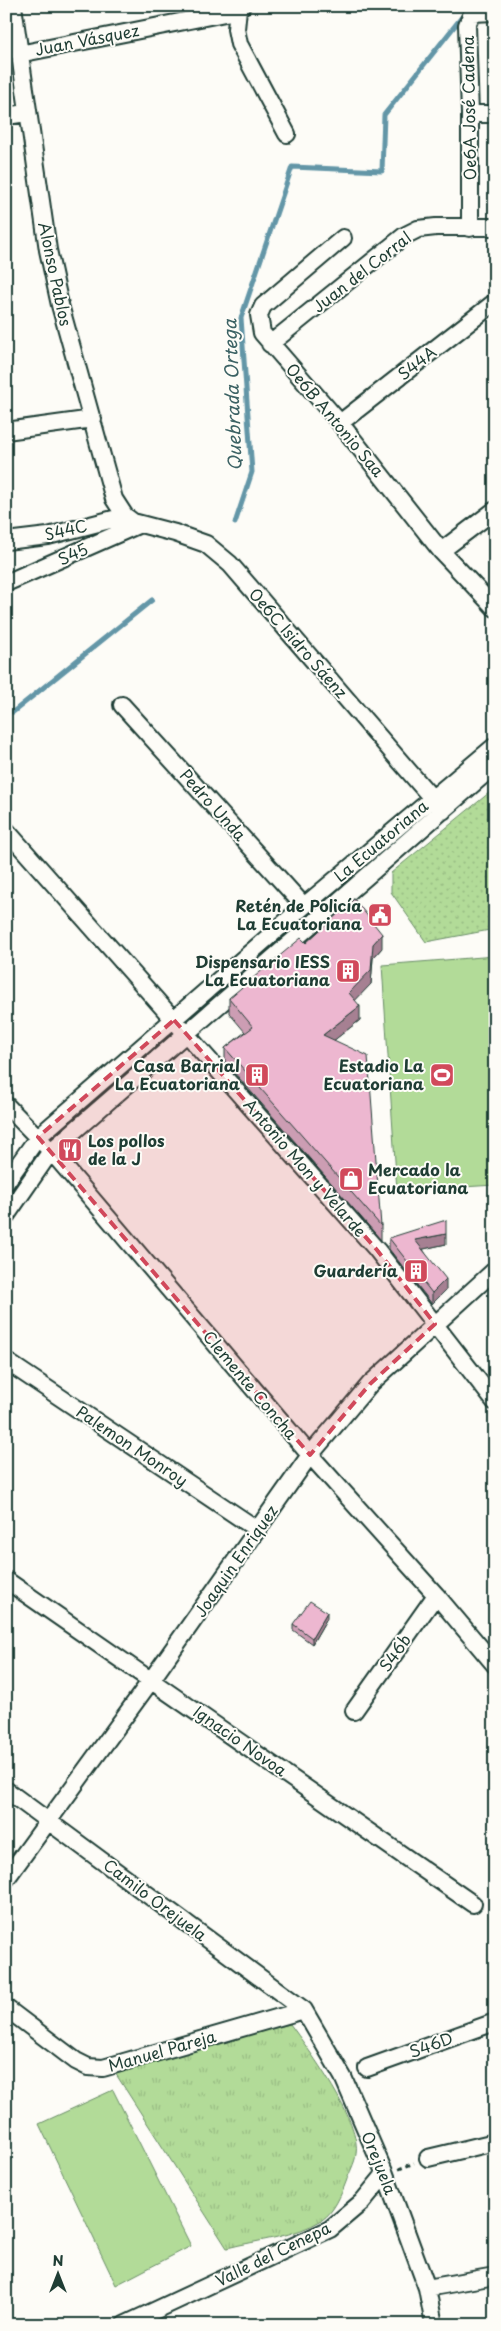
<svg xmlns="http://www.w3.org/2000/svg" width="501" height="2331" font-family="'Playpen Sans',sans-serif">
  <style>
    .grass { fill: url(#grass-tufts); stroke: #688c66 }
    .park { fill: url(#park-dots); stroke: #688c66 }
    .garden { fill: #b2db98; stroke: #688c66 }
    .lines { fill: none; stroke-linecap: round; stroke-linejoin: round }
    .stream { stroke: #6396a7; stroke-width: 5 }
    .minor-casing { stroke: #1f3d34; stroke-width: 20 }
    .path { stroke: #1f3d34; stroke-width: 3; stroke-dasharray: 4 4; stroke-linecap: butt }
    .minor { stroke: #fdfcf7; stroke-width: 16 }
    .wall { fill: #cc9db3; stroke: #1f3d34 }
    .shaded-wall { fill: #a68092; stroke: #1f3d34 }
    .building { fill: #edb7d0; stroke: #1f3d34 }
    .marked { fill: #d1495b; fill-opacity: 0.2; stroke: #d1495b; stroke-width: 4; stroke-dasharray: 10 6; stroke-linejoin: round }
    .labels { text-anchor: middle; stroke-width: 4; stroke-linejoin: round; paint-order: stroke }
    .street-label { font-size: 16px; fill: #1f3d34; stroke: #fdfcf7 }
    .poi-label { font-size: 16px; font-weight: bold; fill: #1f3d34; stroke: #fdfcf7; text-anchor: end }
    .water-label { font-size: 18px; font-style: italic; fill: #3c6264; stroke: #fdfcf7 }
  </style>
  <defs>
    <pattern id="grass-tufts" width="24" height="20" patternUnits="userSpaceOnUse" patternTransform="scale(1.25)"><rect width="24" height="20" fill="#b2db98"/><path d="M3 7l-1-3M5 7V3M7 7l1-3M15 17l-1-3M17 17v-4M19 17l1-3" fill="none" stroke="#99bd84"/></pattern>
    <pattern id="park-dots" width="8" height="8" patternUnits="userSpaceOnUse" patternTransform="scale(1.25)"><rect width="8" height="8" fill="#b2db98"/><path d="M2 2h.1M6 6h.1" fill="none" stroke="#99bd84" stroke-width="1.8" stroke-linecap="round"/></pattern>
  </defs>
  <rect width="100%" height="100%" fill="#fdfcf7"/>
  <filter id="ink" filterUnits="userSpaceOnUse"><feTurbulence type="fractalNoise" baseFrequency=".02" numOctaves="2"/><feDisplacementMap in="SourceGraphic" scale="10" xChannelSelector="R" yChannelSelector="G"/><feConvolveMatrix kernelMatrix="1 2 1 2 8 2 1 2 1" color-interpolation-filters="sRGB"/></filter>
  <g filter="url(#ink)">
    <path class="grass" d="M290,2024C309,2050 362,2122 356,2154C355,2163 349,2173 346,2182C341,2195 334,2212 322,2220C295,2237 258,2240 227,2248L112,2068Z"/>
    <path class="park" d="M495,788V929L426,942L391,892V873Z"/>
    <path class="garden" d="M495,956V1185L397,1191L382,965Z
      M113,2090L191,2246L116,2285L39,2124Z"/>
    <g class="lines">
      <path class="stream" d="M235,523L252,472L241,318L292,167L382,171L384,115L465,13
        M6,712H13L152,600"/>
      <defs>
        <path id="minor" d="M13,6L48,250L60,305L114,499L125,516L133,522L175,533L206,544L230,564L443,811
          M238,9L236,29L239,44L287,134
          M19,54L225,13L242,6
          M470,114H495
          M6,116L27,113
          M470,228V114L467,25L472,13L495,12
          M343,238L263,306L259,315L262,333L340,423L441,551L495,608
          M270,344L404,236L418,229L436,227H495
          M340,423L495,302
          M6,431L93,419
          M6,541L48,536L125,516
          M441,551L495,510
          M6,583L140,524
          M122,705L304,906
          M6,830L377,1250L495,1402
          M6,1105L51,1151L310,1455L436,1595L495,1665
          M6,1182L38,1137L304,906L495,746
          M6,1216L51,1151L495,765
          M6,1361L258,1530
          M6,1580L473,1904
          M354,1711L436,1595
          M6,1790L304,2010L343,2077L385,2174L427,2288L434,2325
          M6,1879L152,1679L310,1455L370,1384L495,1270
          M6,2008L76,2061L88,2067L103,2068L304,2010
          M367,2068L495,2022
          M428,2158L495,2142
          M427,2288L495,2276
          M124,2325L330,2229L362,2202L385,2174"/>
      </defs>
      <use href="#minor" class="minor-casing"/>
      <path class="path" d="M399,2169L414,2163"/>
      <use href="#minor" class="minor"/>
    </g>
    <path class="wall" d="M306,943L382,948L373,958L371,984L355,1000L360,1020L334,1040L381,1226V1240L225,1062V1048L245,1032L229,1013V998Z
      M389,1238L446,1244L423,1249L446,1290L432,1304L389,1249Z
      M327,1618L312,1644L293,1630V1624Z"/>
    <path class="shaded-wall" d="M382,934V948L373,958L371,984L349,1007V993L373,944Z
      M360,1006V1020L323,1049V1035Z
      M446,1234V1244L415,1251V1240Z
      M446,1279V1290L432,1304V1293Z
      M327,1612V1618L312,1644V1638Z"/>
    <path class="building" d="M354,899L382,934L373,944L371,970L349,993L360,1006L323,1035L368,1056L381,1226L225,1048L253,1027L229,998L301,938L306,943Z
      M446,1220V1234L415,1240L446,1279L432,1293L389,1238Z
      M310,1601L327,1612L312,1638L293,1624Z"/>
  </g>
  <path class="marked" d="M174,1020L377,1250L435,1324L370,1384L310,1455L38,1137Z"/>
  <defs>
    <symbol id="civic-square" viewBox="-11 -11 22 22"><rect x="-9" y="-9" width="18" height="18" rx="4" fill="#d1495b" stroke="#fdfcf7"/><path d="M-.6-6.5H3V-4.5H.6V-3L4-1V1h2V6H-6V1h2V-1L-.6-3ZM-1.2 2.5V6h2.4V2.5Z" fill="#fff"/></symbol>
    <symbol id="building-square" viewBox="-11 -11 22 22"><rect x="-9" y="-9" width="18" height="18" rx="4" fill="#d1495b" stroke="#fdfcf7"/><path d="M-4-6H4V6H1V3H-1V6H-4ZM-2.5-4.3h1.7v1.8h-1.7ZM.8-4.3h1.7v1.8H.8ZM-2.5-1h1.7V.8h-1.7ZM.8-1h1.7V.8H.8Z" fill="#fff"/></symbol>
    <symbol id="stadium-square" viewBox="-11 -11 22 22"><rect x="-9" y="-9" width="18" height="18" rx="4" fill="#d1495b" stroke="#fdfcf7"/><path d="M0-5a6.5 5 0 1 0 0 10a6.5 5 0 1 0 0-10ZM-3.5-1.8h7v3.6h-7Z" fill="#fff"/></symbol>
    <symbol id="restaurant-square" viewBox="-11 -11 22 22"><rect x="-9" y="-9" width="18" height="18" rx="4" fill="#d1495b" stroke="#fdfcf7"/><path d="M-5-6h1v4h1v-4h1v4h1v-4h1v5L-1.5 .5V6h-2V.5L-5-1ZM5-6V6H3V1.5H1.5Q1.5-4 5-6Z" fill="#fff"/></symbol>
    <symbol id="shop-square" viewBox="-11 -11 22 22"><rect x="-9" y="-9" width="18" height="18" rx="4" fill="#d1495b" stroke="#fdfcf7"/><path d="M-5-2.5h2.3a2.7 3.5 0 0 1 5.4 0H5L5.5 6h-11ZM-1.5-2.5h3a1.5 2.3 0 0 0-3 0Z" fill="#fff"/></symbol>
  </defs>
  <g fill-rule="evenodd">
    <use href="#civic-square" x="366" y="901" width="28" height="28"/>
    <use href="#building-square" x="334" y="957" width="28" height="28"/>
    <use href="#building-square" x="243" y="1061" width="28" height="28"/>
    <use href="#stadium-square" x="428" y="1061" width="28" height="28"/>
    <use href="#restaurant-square" x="56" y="1136" width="28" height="28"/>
    <use href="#shop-square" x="337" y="1165" width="28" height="28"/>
    <use href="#building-square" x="402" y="1257" width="28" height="28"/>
  </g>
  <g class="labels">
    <g class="street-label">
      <text transform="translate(87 40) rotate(-11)" y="6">Juan Vásquez</text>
      <text transform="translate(469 108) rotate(-91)" y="6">Oe6A José Cadena</text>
      <text transform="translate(362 272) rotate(-38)" y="6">Juan del Corral</text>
      <text transform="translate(55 274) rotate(78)" y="6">Alonso Pablos</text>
      <text transform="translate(417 363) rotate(-38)" y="6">S44A</text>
      <text transform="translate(335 420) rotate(50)" y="6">Oe6B Antonio Saa</text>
      <text transform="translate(66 530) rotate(-13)" y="6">S44C</text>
      <text transform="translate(73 554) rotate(-24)" y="6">S45</text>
      <text transform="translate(298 643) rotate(49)" y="6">Oe6C Isidro Sáenz</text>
      <text transform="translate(213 805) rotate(48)" y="6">Pedro Unda</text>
      <text transform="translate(381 841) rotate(-40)" y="6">La Ecuatoriana</text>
      <text transform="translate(305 1168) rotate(49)" y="6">Antonio Mon y Velarde</text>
      <text transform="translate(250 1385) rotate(50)" y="6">Clemente Concha</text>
      <text transform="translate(132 1446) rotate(34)" y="6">Palemon Monroy</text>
      <text transform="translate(236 1561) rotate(-55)" y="6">Joaquin Enriquez</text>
      <text transform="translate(395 1653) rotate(-55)" y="6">S46b</text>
      <text transform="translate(240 1741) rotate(35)" y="6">Ignacio Novoa</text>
      <text transform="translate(155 1900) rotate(37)" y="6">Camilo Orejuela</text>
      <text transform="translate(431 2045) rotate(-20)" y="6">S46D</text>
      <text transform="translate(162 2051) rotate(-16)" y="6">Manuel Pareja</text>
      <text transform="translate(379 2163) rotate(68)" y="6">Orejuela</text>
      <text transform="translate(273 2254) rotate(-26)" y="6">Valle del Cenepa</text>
    </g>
    <g class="poi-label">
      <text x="362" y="912">Retén de Policía<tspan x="362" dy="18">La Ecuatoriana</tspan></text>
      <text x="330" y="968">Dispensario IESS<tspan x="330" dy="18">La Ecuatoriana</tspan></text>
      <text x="240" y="1072">Casa Barrial<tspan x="240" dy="18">La Ecuatoriana</tspan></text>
      <text x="424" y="1072">Estadio La<tspan x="424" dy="18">Ecuatoriana</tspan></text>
      <text x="88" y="1147" text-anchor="start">Los pollos<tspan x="88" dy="18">de la J</tspan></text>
      <text x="368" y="1176" text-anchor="start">Mercado la<tspan x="368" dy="18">Ecuatoriana</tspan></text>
      <text x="398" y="1277">Guardería</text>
    </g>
    <g class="water-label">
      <text transform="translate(233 395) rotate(-92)" y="6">Quebrada Ortega</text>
    </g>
  </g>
  <rect width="501" height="2331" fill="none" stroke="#fdfcf7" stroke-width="25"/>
  <rect x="12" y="12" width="476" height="2306" fill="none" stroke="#1f3d34" stroke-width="2" filter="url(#ink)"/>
  <g transform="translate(58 2274)" stroke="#fdfcf7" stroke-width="4" paint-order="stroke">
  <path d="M0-4L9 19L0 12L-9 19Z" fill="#1f3d34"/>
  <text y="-8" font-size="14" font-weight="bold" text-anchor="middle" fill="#1f3d34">N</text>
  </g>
</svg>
